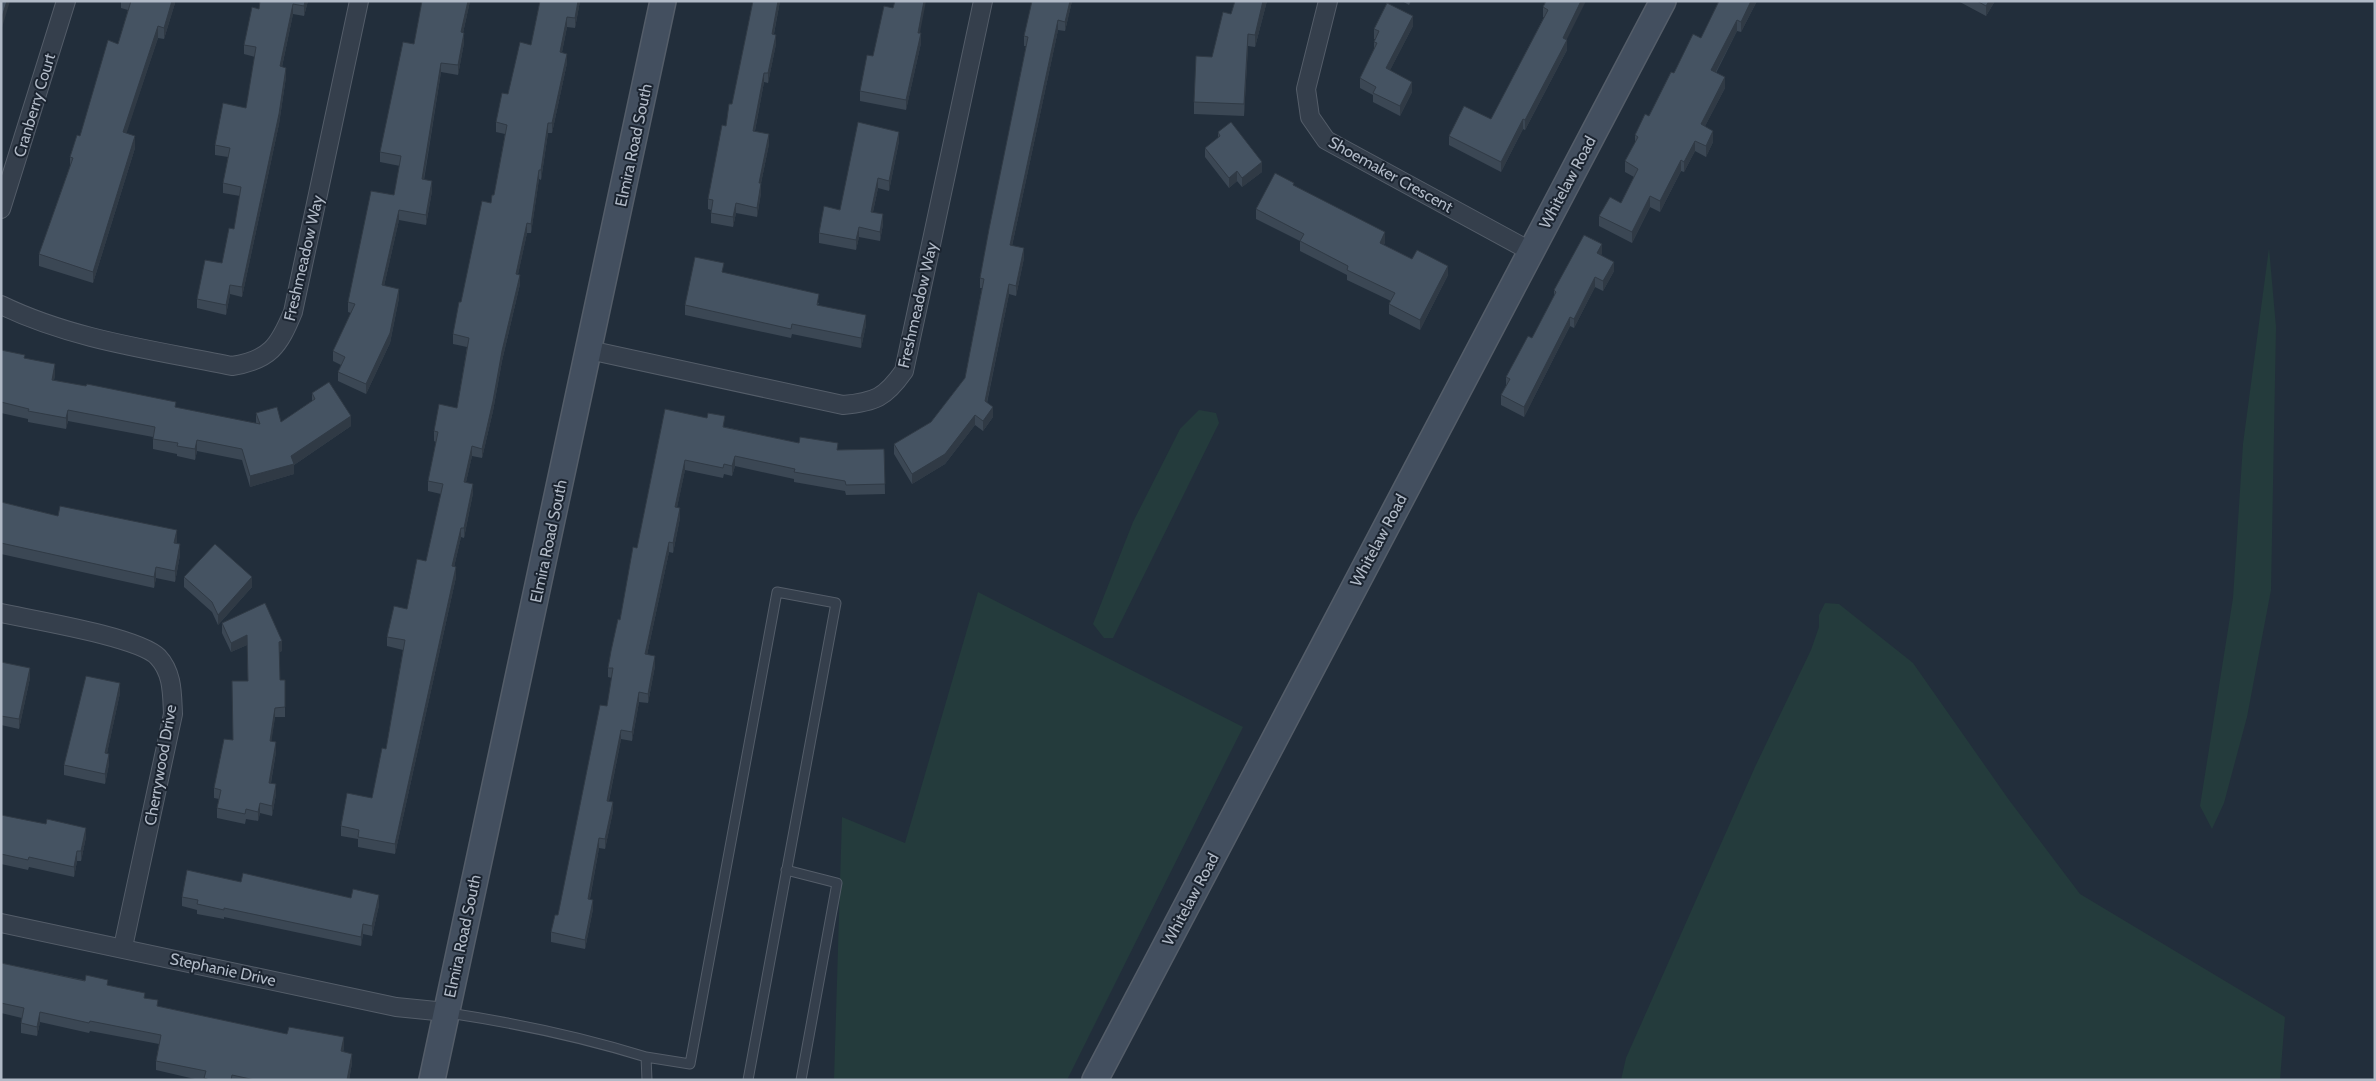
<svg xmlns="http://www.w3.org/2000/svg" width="2376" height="1081" font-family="Cabin,sans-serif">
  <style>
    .green { fill: #243b3c }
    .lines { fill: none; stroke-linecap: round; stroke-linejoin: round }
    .lane-casing { stroke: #545d69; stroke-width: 11 }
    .street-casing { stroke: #545d69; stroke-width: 20 }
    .secondary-casing { stroke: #545d69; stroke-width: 28 }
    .lane { stroke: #353f4c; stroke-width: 9 }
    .street { stroke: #353f4c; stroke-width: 18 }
    .secondary { stroke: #434f5f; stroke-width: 25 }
    .wall { fill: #3b4754 }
    .shaded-wall { fill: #303a45 }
    .building { fill: #455362; stroke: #303a45 }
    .labels { text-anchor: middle; stroke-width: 4; stroke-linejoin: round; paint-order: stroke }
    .street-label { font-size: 16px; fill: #b1bac7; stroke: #1b2430 }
  </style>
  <rect width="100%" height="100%" fill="#222e3b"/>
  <path class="green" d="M2269,248L2276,327L2271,590L2247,717L2224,803L2212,829L2200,806L2233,598L2243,444Z
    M1199,410L1216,413L1219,423L1113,638H1104L1093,624L1133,522L1180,429Z
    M978,592L1243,727L1067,1080H834L842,817L905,843Z
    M1825,603L1839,604L1913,663L2009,800L2080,894L2285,1017L2280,1080H1621L1626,1058L1755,767L1811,650L1819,627V615Z"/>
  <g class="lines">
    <defs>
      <path id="lane" d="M786,870L837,883L801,1080
        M449,1013C515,1023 582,1037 646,1057L647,1080
        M646,1057L690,1064L777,592L836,603L748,1080"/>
      <path id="street" d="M1328,1L1306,89L1310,117L1326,140L1530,251
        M1,209L66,1
        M1,305C73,340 154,350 232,366C270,360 279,346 293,312L359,1
        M589,350L843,405C875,402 885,398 904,371L983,1
        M1,613C33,620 139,637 158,657C173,673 172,694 173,714L123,947
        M1,923L396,1007L446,1012"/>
      <path id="secondary" d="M432,1080L663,1
        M1095,1080L1663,1"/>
    </defs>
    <use href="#lane" class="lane-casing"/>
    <use href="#street" class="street-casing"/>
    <use href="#secondary" class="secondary-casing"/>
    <use href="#lane" class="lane"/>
    <use href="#street" class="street"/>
    <use href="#secondary" class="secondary"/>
  </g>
  <path class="wall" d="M121,1H175V3L164,39L158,38L126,133L135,148L93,283L39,266V254L70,166V157L80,136L118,44L128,10L121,8Z
    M260,1H308L304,16L293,14L282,67L286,77L279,124L242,297L230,294L226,315L197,308V299L222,263L234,229L240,196L223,193V183L228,157L215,155V145L246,108L255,57L244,54V45L259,9Z
    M421,1H470L463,33L464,43L458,75L441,72L424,180L432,191L426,225L399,220L384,286L399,298L390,343L366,394L338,381V372L341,365L333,361V351L351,313L348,312V302L394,195L400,166L380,162V152L414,44L422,2Z
    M540,1H580L575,28L567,27L562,52L567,63L552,133H548L541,180L539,179L531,233H527L518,274L520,284L502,361L493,411L482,458L472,456L466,482L473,493L464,538L461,537L454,567L456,577L395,854L358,847V839L341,836V826L372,798L386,749L403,650L387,646V637L407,609L426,561L441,494L428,491V481L436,442L434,441V431L457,408L467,347L453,344V334L491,203L494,195L505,134L496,132V122L508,94L531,45Z
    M753,1H780L774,34L776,44L768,83L764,82L755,131L769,144L761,183V193L757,217L736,213L733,227L711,223V210L708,209V199L732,104Z
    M1072,1L1065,31L1058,30L1012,246L1024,258L1016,296L1009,294L987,403L993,417L983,431L975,425L945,464L912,484L894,454V444L931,422L965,378L982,288H980V278L1026,46H1024V36Z
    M1267,1L1255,47L1248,46L1244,116L1194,114V102L1212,57Z
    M1402,1H1411L1409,5Z
    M1546,1L1567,40V50L1525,130L1523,129L1501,172L1449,145V136L1491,119L1544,17H1543V7Z
    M1719,1H1757L1741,32L1737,31L1716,73L1725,88L1705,126L1713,142L1706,157L1695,151L1684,172L1681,171L1660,212L1650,207L1632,243L1599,226V216L1621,203L1634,177L1625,172V161L1635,143V135L1649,116L1674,73L1701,38Z
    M1958,1H1995L1986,16Z
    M893,8L920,33L921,43L906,110L860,101V91L873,56Z
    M1413,26L1390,70L1412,92L1400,116L1373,102V95L1360,88V78L1374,50V42L1375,39H1374V29Z
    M1218,132L1262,172L1242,187L1237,181L1229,188L1205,157V148L1218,138Z
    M899,141L889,191L878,188L873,212L883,224L880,241L859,237L856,250L819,243V233Z
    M1294,186L1385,242L1384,245L1412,259L1448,275L1420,330L1389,314V304L1391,301L1347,280V275L1300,251V241L1256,219V209Z
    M1602,254L1601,255L1614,271L1603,291L1595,287L1574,328L1570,326L1524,417L1501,405V395L1506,386V377L1532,338L1554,296V290Z
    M724,273L819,303L818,305L866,325L861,348L792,334L791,338L685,315V305Z
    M1,350L25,359L55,375L54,380L176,408L256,424V413L281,422L312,401V393L351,426L294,465V474L250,487L242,460L197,451L195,460L177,456V454L153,449V437L68,421L66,429L28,422V419L1,413Z
    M665,409L725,427L799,443L838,450L884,449L885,494L846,495L845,491L794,482V479L735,466L732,476L724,474L723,478L685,470L677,507L680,518L673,553L669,552L647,655L655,666L648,703L639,702L632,741L621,739L609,801L613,811L605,849L599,848L590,899L593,909L585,949L551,942V932L558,915L607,706L612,678L608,677V668L637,548Z
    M1,502L58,516L177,541L176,544L180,555L175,582L156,578L154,588L1,554Z
    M184,577L252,587L218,625L212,612L184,587Z
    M222,623L282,651L279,652L280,680H285V717H275L271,741L276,752L271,783L276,794L272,816L260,813L258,821L246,819L245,824L217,818V808L219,799L214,798V788L233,740L248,681L247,645L231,652L222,633Z
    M1,662L30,678L19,729L1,725Z
    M120,693L107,753L109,764L105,784L64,775V765Z
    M1,815L86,837L81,861H77L74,877L29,867L28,870L1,864Z
    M241,882L351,898L379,905L372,936L363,934L361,946L224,917V919L197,914V910L182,906V897Z
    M1,963L108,985L145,998L158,1006L344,1047L343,1052L352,1063L349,1080H199L156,1070V1061L159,1044L90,1031L89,1033L40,1022L37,1036L21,1033V1023L22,1018L1,1013Z"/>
  <path class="shaded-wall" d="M7,1H10L1,31V20Z
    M172,1H175V3L164,39V28Z
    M305,1H308L304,16V6Z
    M468,1H470L461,42V32Z
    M578,1H580L575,28V18Z
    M778,1H780L772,43V34Z
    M924,1H926L918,43V33Z
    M1070,1H1072L1065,31V22Z
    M1263,1H1267L1255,47V35Z
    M1581,1H1586L1563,47V38Z
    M1751,1H1757L1741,32V22Z
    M1989,1H1995L1986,16V6Z
    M293,4V14L280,76V66Z
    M1413,16V26L1386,78V68Z
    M567,17V27L560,62V52Z
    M1058,20V30L1010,255V245Z
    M1737,20V31L1711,81V70Z
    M158,26V38L123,144V132Z
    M464,33V43L458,75V65Z
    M921,33V43L906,110V100Z
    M1248,34V46L1244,116V104Z
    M776,35V44L768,83V73Z
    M1567,40V50L1525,130V120Z
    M567,54V63L552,133V123Z
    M441,63V72L422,189V179Z
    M286,68V77L279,124L242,297V287Z
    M764,73V82L753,141V131Z
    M1725,77V88L1701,134V124Z
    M1412,82V92L1400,116V106Z
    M1523,119V129L1501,172V162Z
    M548,123V133L541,180V170Z
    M1713,131V142L1706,157V146Z
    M899,132V141L889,191V181Z
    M769,134V144L761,183V193L757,217V208L759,183Z
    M135,136V148L93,283V272Z
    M1695,141V151L1684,172V162Z
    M1681,160V171L1660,212V201Z
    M1262,162V172L1242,187V178Z
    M539,170V179L531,233V224Z
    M1237,171V181L1229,188V178Z
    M878,178V188L871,221V212Z
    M432,181V191L426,225V215Z
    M1650,196V207L1632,243V232Z
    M736,203V213L733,227V217Z
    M399,210V220L382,295V285Z
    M883,214V224L880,241V232Z
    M527,223V233L516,284V274Z
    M859,227V237L856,250V240Z
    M1385,232V242L1380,253V243Z
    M1602,244V254L1597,263V253Z
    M1024,248V258L1016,296V286Z
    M1614,262V271L1603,291V281Z
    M1448,266V275L1420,330V320Z
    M520,275V284L502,361L493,411L482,458V449L502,351Z
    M1595,277V287L1574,328V319Z
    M1009,284V294L985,411V401Z
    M230,285V294L226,315V305Z
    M399,289V298L390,343L366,394V384Z
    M866,315V325L861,348V338Z
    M1570,317V326L1524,417V407Z
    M55,364V375L52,391V380Z
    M993,407V417L983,431V421Z
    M68,410V421L66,429V418Z
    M975,415V425L945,464L912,484V474Z
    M351,416V426L294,465V474L250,487V476L291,456Z
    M197,440V451L195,460V449Z
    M472,446V456L464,491V482Z
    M735,456V466L732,476V466Z
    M685,460V470L675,517V507Z
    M473,484V493L464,538V528Z
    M680,508V518L673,553V543Z
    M461,528V537L452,576V566Z
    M177,530V541L174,554V543Z
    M669,542V552L645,664V654Z
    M180,544V555L175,582V571Z
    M156,567V578L154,588V577Z
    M456,567V577L395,854V844Z
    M252,577V587L218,625V615Z
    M247,635V645L231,652V643Z
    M282,641V651L279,652V642Z
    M655,656V666L648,703V694Z
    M30,668V678L19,729V719Z
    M120,683V693L105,763V753Z
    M639,692V702L632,741V732Z
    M275,708V717L270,751V741Z
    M621,730V739L607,810V801Z
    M276,742V752L269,793V783Z
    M109,754V764L105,784V774Z
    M276,784V794L272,816V806Z
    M613,802V811L605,849V839Z
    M260,803V813L258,821V812Z
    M86,828V837L81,861V851Z
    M599,838V848L588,908V899Z
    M77,851V861L74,877V867Z
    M379,895V905L372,936V926Z
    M593,900V909L585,949V940Z
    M363,924V934L361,946V937Z
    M40,1012V1022L37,1036V1027Z
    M344,1037V1047L341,1061V1051Z
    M352,1054V1063L349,1080H347Z"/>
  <path class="building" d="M1,1H7L1,20Z
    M131,1H172L164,28L158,26L123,132L135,136L93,272L39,254L73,158L70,157L77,135L80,136L108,40L118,44Z
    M260,1H305L304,6L293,4L280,66L286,68L279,114L242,287L230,285L226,305L197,299L205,260L222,263L229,228L234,229L241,187L223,183L230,148L215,145L223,103L246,108L256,47L244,45L252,7L259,9Z
    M422,1H468L461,32L464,33L458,65L441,63L422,179L432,181L426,215L399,210L382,285L399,289L390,333L366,384L338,372L345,357L333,351L355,304L348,302L371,191L394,195L401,156L380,152L403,42L414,44Z
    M540,1H578L575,18L567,17L560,52L567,54L552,123H548L541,170H539L531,224L527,223L516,274L520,275L502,351L493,401L482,449L472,446L464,482L473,484L464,528H461L452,566L456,567L395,844L358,837L359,830L341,826L347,793L372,798L382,748L386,749L405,640L387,637L394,606L407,609L417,559L426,561L443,484L428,481L438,432L434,431L439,404L457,408L469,338L453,334L459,302H461L482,201L491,203L492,195H494L507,125L496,122L502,93L508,94L520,42L531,45Z
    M753,1H778L772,34L776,35L768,73H764L753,131L769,134L759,183H761L757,208L736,203L733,217L711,213L713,200L708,199L722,125L726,126L729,104H732Z
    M895,1H924L918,33H921L906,100L860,91L867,55L873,56L884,6L893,8Z
    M1032,1H1070L1065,22L1058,20L1010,245L1024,248L1016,286L1009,284L985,401L993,407L983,421L975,415L945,454L912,474L894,444L931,422L965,378L984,279L980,278L989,229L1028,37L1024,36Z
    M1235,1H1263L1255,35L1248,34L1244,104L1194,102L1196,56L1212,57L1223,12L1231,14Z
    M1546,1H1581L1563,38L1567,40L1525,120L1523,119L1501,162L1449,136L1464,106L1491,119L1548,10L1543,7Z
    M1719,1H1751L1741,22L1737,20L1711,70L1725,77L1701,124L1713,131L1706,146L1695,141L1684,162L1681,160L1660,201L1650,196L1632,232L1599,216L1610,197L1621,203L1638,169L1625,161L1638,137L1635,135L1645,114L1649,116L1671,72L1674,73L1693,34L1701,38Z
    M1977,1H1989L1986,6Z
    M1387,3L1413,16L1386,68L1412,82L1400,106L1373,93L1376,87L1360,78L1377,43L1374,42L1379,31L1374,29Z
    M858,122L899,132L889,181L878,178L871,212L883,214L880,232L859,227L856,240L819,233L824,206L840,210Z
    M1231,122L1262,162L1242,178L1237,171L1229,178L1205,148L1220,136L1218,132Z
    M1275,173L1294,183L1293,185L1385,232L1380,243L1412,259L1417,250L1448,266L1420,320L1389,304L1395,293L1347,270L1348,266L1300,241L1304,234L1256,209Z
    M1584,235L1602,244L1597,253L1614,262L1603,281L1595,277L1574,319L1570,317L1524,407L1501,395L1510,379L1506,377L1528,336L1532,338L1556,292L1554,290Z
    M695,257L724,263L722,272L819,294L817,305L866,315L861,338L792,324L791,329L685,305Z
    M1,350L25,355L24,358L55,364L52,380L86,386L87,384L176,402L175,407L260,424L256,413L277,407L281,422L315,399L312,393L329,382L351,416L291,456L294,464L250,476L242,449L197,440L195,449L177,446L178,443L153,439L155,427L68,410L66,418L28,411L29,409L1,402Z
    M665,409L707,418L708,413L725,416L723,427L799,443L800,437L838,443L837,450L884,449L885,484L846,485L845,481L794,472L795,469L735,456L732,466L724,464L723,468L685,460L675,507L680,508L673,543L669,542L645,654L655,656L648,694L639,692L632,732L621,730L607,801L613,802L605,839L599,838L588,899L593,900L585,940L551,932L555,915H558L600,705L607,706L613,668H608L611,651L618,619L620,620L633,547L637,548Z
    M1,502L58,516L60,506L177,530L174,543L180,544L175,571L156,567L154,577L1,543Z
    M215,544L252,577L218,615L212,602L184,577Z
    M265,603L282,641L279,642L280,680H285V707L275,708L270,741L276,742L269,783L276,784L272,806L260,803L258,812L246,809L245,814L217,808L221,790L214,788L224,739L233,740L232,681H248L247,635L231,643L222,623Z
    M1,662L30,668L19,719L1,716Z
    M86,676L120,683L105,753L109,754L105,774L64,765Z
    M1,815L46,824L47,819L86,828L81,851H77L74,867L29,857L28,860L1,854Z
    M187,870L241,882L243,873L351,898L353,889L379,895L372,926L363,924L361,937L224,908V910L197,904L198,900L182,897Z
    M1,963L85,981L86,975L108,980L107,985L145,993L144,998L158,1000L157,1006L287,1034L289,1027L344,1037L341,1051L352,1054L347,1080H255L232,1075L231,1080H210L204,1078L206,1071L156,1061L161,1035L90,1021L89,1023L40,1012L37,1027L21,1023L24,1008L1,1003Z"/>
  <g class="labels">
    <g class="street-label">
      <text transform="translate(34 105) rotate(-73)" y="6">Cranberry Court</text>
      <text transform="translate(633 145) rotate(-78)" y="6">Elmira Road South</text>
      <text transform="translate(1391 174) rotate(29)" y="6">Shoemaker Crescent</text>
      <text transform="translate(1567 182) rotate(-62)" y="6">Whitelaw Road</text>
      <text transform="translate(303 258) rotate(-77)" y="6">Freshmeadow Way</text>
      <text transform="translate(917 305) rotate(-77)" y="6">Freshmeadow Way</text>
      <text transform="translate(1378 540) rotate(-62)" y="6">Whitelaw Road</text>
      <text transform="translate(548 541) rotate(-78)" y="6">Elmira Road South</text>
      <text transform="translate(160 765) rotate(-80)" y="6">Cherrywood Drive</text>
      <text transform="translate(1190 899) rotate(-62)" y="6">Whitelaw Road</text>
      <text transform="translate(462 936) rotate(-78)" y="6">Elmira Road South</text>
      <text transform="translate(223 969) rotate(12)" y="6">Stephanie Drive</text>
    </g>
  </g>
  <rect width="2376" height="1081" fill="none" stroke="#b1bac7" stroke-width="5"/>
</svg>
